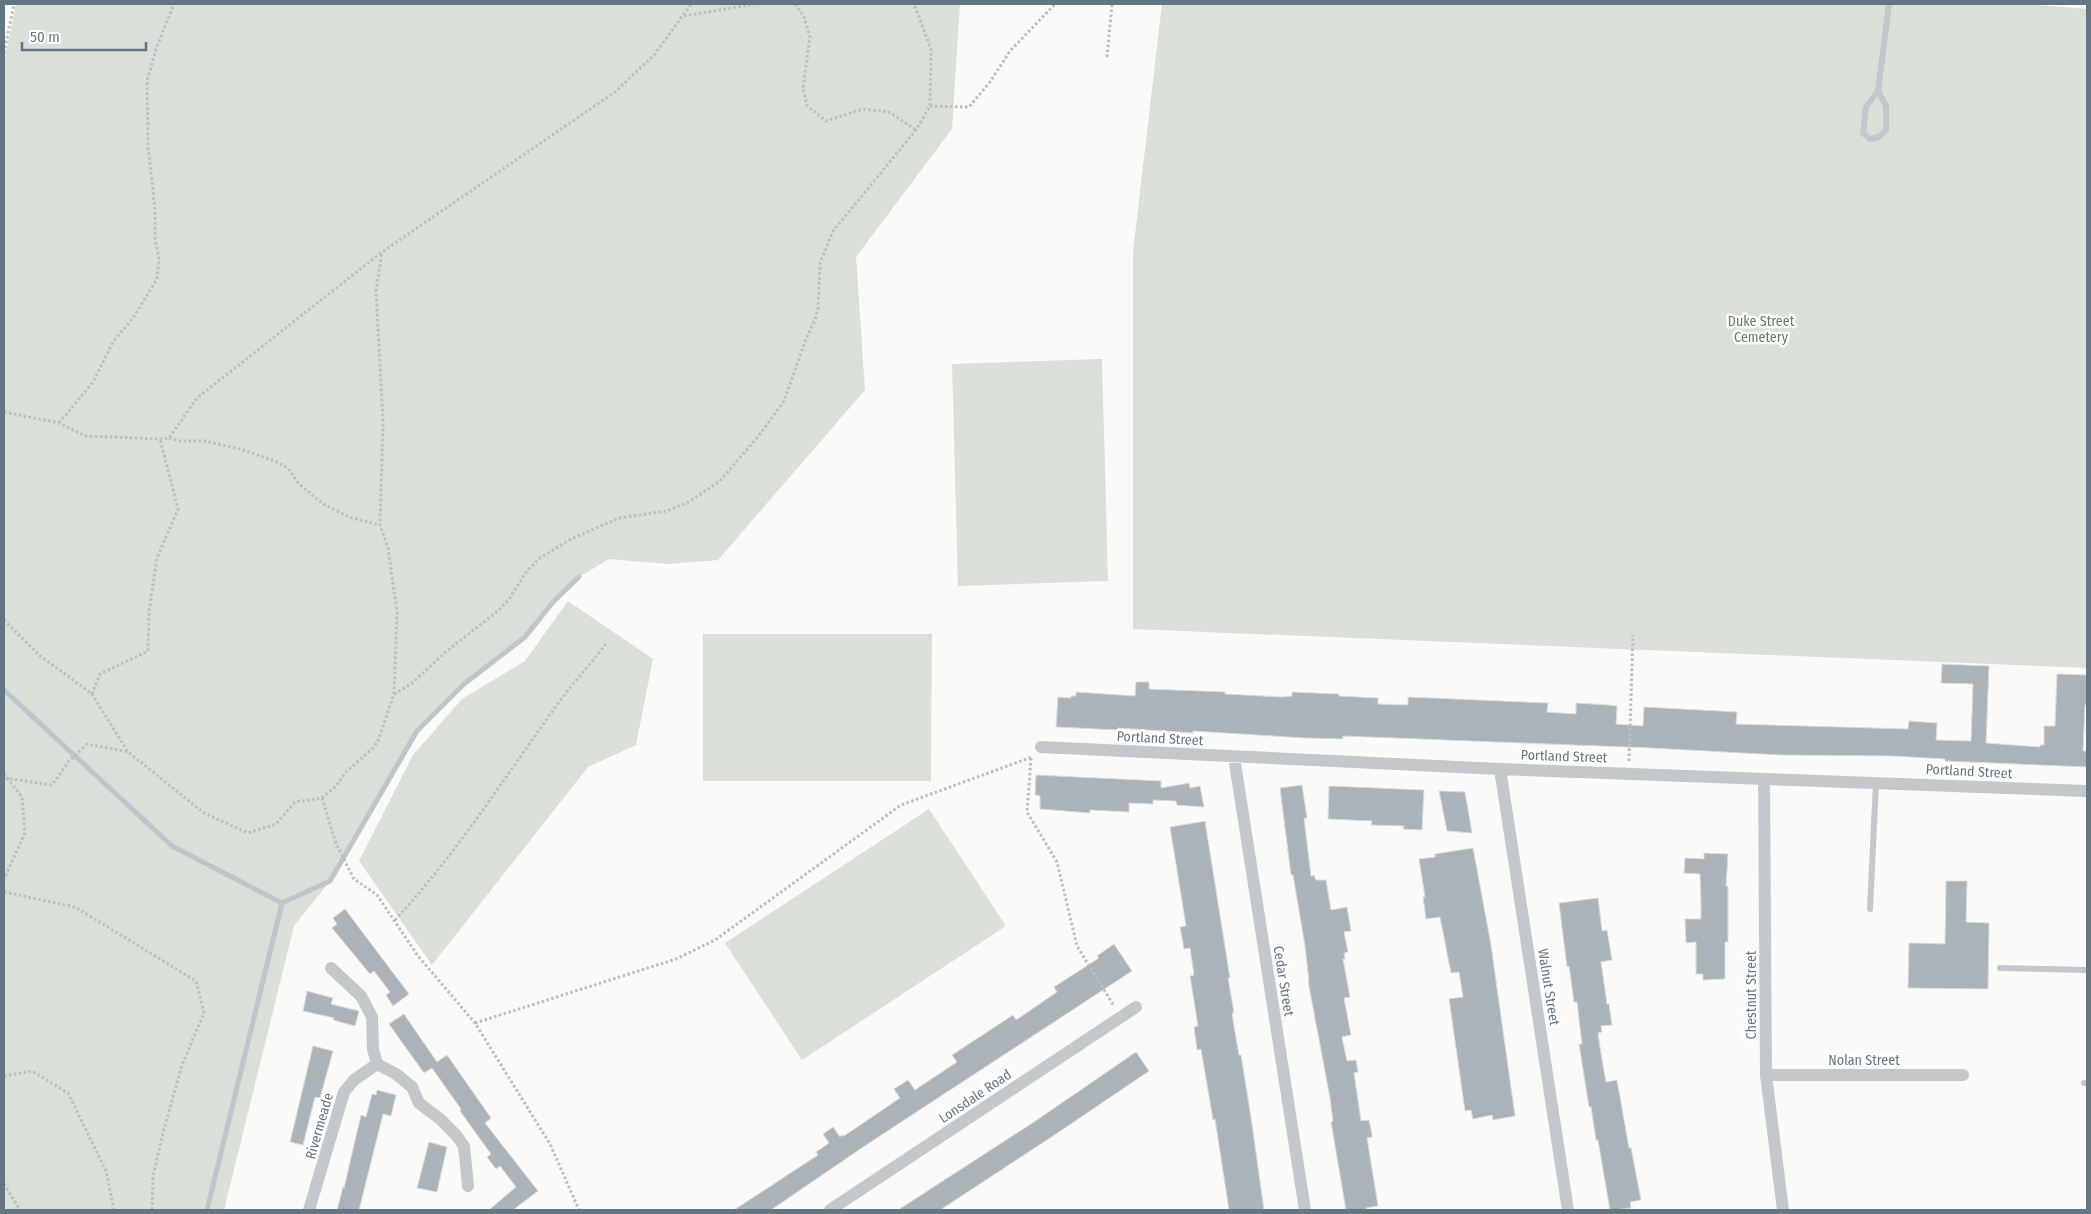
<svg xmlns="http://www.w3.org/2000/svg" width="2091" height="1214" font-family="'Fira Sans Condensed',sans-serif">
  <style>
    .green { fill: #dadfd7 }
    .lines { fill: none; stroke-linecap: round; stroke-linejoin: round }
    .stream { stroke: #bbc7cb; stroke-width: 5 }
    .building { fill: #aab3b9; stroke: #dcdcda }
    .path { stroke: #bbbfc2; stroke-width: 3; stroke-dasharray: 2.5 2.5; stroke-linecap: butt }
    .lane { stroke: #c3c8cc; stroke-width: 6 }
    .street { stroke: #c3c8cc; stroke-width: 12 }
    .labels { text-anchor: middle; stroke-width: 5; stroke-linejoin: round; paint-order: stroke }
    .park-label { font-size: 14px; fill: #687a64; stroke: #fff }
    .street-label { font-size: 14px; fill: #657683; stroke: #fff }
  </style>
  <rect width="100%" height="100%" fill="#fafaf8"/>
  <path class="green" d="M16,4H960L952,129L856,257L865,390L718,560L668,564L609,559L579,577L525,637L464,684L417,731L330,881L294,926L224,1210H4V63Z
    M1162,4H2025L2087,9V668L1133,629V252Z
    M1102,359L1108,581L958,586L952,364Z
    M568,601L653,659L636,745L588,767L432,965L359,861L413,755L462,699L525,661Z
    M703,634H932L931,781H703Z
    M929,809L1006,926L802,1060L725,943Z"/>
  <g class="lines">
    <path class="stream" d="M4,690L172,846L282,903
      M282,903L330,881L417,731L464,684L525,637L554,601L579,577
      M207,1210L282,903"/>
  </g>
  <path class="building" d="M1942,664L1989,666L1986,743L2040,747V745H2044V726H2055L2057,674L2087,675V705H2085L2083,751H2087V767L1945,761V759L1893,756L1780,755L1651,748L1343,736V739L1305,738L1193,731V733L1118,728V730L1056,727L1058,697L1071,698V696H1076V692L1135,696L1136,682H1149V689L1225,692V694L1283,697L1292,696V692L1339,694V696L1378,698V704L1408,705V697L1548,703L1547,712L1576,714V703L1609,705L1617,706L1616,724L1643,726L1644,707L1737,712L1736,724L1908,729L1909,721L1937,723L1936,740L1971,741L1973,684L1941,683Z
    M1036,775L1161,781V788L1189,783L1190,788L1200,786L1204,807L1177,805L1176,801L1153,800V804L1129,803V812L1090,810V813L1040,809V796L1035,795Z
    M1302,785L1307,818H1304L1311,876L1314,875L1316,880H1326L1331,910L1347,907L1351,931L1344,932L1348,952L1344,953L1345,959H1343L1350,997L1344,998L1351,1035L1342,1037L1347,1061L1356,1060L1358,1072L1354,1073L1361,1121L1369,1120L1372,1134V1137L1367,1138L1378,1206L1366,1208V1210H1346L1331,1122L1333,1121L1330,1098L1308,981H1309L1305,946L1293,875H1291L1280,788Z
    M1329,786L1424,790L1422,830L1403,829L1404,826L1371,825L1372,821L1328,819Z
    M1439,791L1465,792L1472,833L1447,831Z
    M1205,821L1230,978H1228L1234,1013H1232L1235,1032L1239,1055H1241L1252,1124L1264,1210H1229L1215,1119L1213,1120L1201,1049L1197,1050L1194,1027L1198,1026L1190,976L1194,975L1190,948L1184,949L1180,927L1186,926L1170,827Z
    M1473,848L1491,945L1515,1116L1493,1120L1492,1115L1473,1119L1471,1110L1465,1111L1449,999L1463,997L1459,972L1451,973L1440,917L1426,919L1423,897H1425L1419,859L1435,857V854Z
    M1704,853L1728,854L1726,886H1728V942H1725V979L1703,980V974H1696V942L1686,943L1685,919H1701V901L1700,874L1684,873L1685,858L1704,859Z
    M1946,881H1967L1966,922L1989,923L1988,989L1908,988L1909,943L1945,944Z
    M1598,898L1602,931L1607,930L1612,960L1601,962L1607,1004H1609L1612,1025L1601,1026L1602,1032L1598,1033L1601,1054L1606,1082L1617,1080L1629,1148H1631L1641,1200L1630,1202L1631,1208L1614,1210H1610L1598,1140H1596L1591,1107H1589L1579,1044H1582L1577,1002H1574L1569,966L1567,967L1559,903Z
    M345,909L409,994L393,1006L386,995L390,992L374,971L370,974L332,928L337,924L333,918Z
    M1114,944L1132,971L863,1147L771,1210H734L818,1155L816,1152L829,1143L823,1134L833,1127L840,1137L842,1135L844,1136L900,1098L894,1089L908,1080L915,1090L957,1062L952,1055L1013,1015L1016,1020L1057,992L1054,987L1099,958L1097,956Z
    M307,991L333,998L331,1004L359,1011L355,1026L333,1020L334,1018L303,1011Z
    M404,1014L437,1062L447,1055L491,1118L485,1123L538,1191L513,1210H489L516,1187L500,1166L496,1169L487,1157L491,1154L460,1111L461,1109L432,1068L424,1073L389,1024Z
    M313,1046L333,1051L320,1098L315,1097L303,1145L290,1142Z
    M1136,1052L1149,1071L1056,1134L940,1210H898L1034,1122Z
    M377,1090L396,1095L391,1116L383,1114L359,1210H337L343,1187L344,1188L361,1115L366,1117L372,1094L376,1095Z
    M429,1142L447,1147L437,1192L417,1188Z"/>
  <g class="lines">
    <path class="path" d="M795,4L804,17L810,37L803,88L807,106L826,121L863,109L889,112L916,130
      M684,16L755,4
      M4,53L14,4
      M1107,57L1112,4
      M930,106L969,107L990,82L1010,51L1055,4
      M4,412L59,423L85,436L160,439L169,438L197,398L382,252L615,92L655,54L691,4
      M59,423L93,382L113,342L133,318L157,279L159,259L155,238V211L148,145L147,81L156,49L174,4
      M169,438L180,441H205L240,449L275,461L288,468L299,484L323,504L349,517L380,525
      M4,620L39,655L92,694L128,752L204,813L248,833L276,824L295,802L322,798L336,786L346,772L373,748L378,741L394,694L397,612L388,548L380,525L383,420L376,291L382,252
      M92,694L100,674L148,651L149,612L157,558L178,509L160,439
      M394,694L411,684L447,651L498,611L509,599L527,571L540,558L571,539L619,518L667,511L689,502L720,481L761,433L784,401L806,339L815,320L818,309L820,263L833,231L916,130L930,106L931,49L914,4
      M1031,758L1027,812L1057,862L1077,946L1114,1006
      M1629,761L1633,635
      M4,774L22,797L25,833L4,879
      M5,778L52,785L69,761L87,744L128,752
      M322,798L336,844L354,879L377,895L418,956L475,1023L550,1144L579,1210
      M4,892L75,907L196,981L204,1013L182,1065L163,1133L153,1176L152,1210
      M395,920C456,854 505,777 557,705C573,683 591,663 607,643
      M475,1023L676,959L715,940L901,805L1032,757
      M4,1076L32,1071L68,1093L106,1171L114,1210
      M4,1184L20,1210"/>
    <path class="lane" d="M1878,91L1886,106V130L1879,137L1870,139L1863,133L1866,107L1878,91L1889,4
      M1870,909L1876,783
      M2000,968L2087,970
      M2084,1083H2087"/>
    <path class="street" d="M1041,747L1500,769L2087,791
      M1234,757L1305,1210
      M1500,769L1568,1210
      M1764,779L1766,1075L1783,1210
      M377,1064L396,1074L412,1087L419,1103L440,1119L456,1135L464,1146L468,1186
      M1766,1075H1963
      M309,1210L344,1092L354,1080L377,1064L373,1049L372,1017L361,996L331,968
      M830,1210L1136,1007"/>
  </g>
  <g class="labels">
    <g class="park-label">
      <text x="1761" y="326">Duke Street<tspan x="1761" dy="16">Cemetery</tspan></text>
    </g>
    <g class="street-label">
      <text transform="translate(1160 738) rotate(3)" y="5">Portland Street</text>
      <text transform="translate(1564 756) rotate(2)" y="5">Portland Street</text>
      <text transform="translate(1969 771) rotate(3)" y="5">Portland Street</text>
      <text transform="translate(1284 981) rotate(81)" y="5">Cedar Street</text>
      <text transform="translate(1549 987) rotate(81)" y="5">Walnut Street</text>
      <text transform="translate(1751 995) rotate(-90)" y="5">Chestnut Street</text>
      <text x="1864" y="1065">Nolan Street</text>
      <text transform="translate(975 1096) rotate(-34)" y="5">Lonsdale Road</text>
      <text transform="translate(319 1126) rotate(-74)" y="5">Rivermeade</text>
    </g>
  </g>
  <rect width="2091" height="1214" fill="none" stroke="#657683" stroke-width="10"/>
  <path d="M22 42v8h124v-8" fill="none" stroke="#657683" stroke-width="2.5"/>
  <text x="30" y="42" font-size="15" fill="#657683" stroke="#ffffff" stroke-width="4" paint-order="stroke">50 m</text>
</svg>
